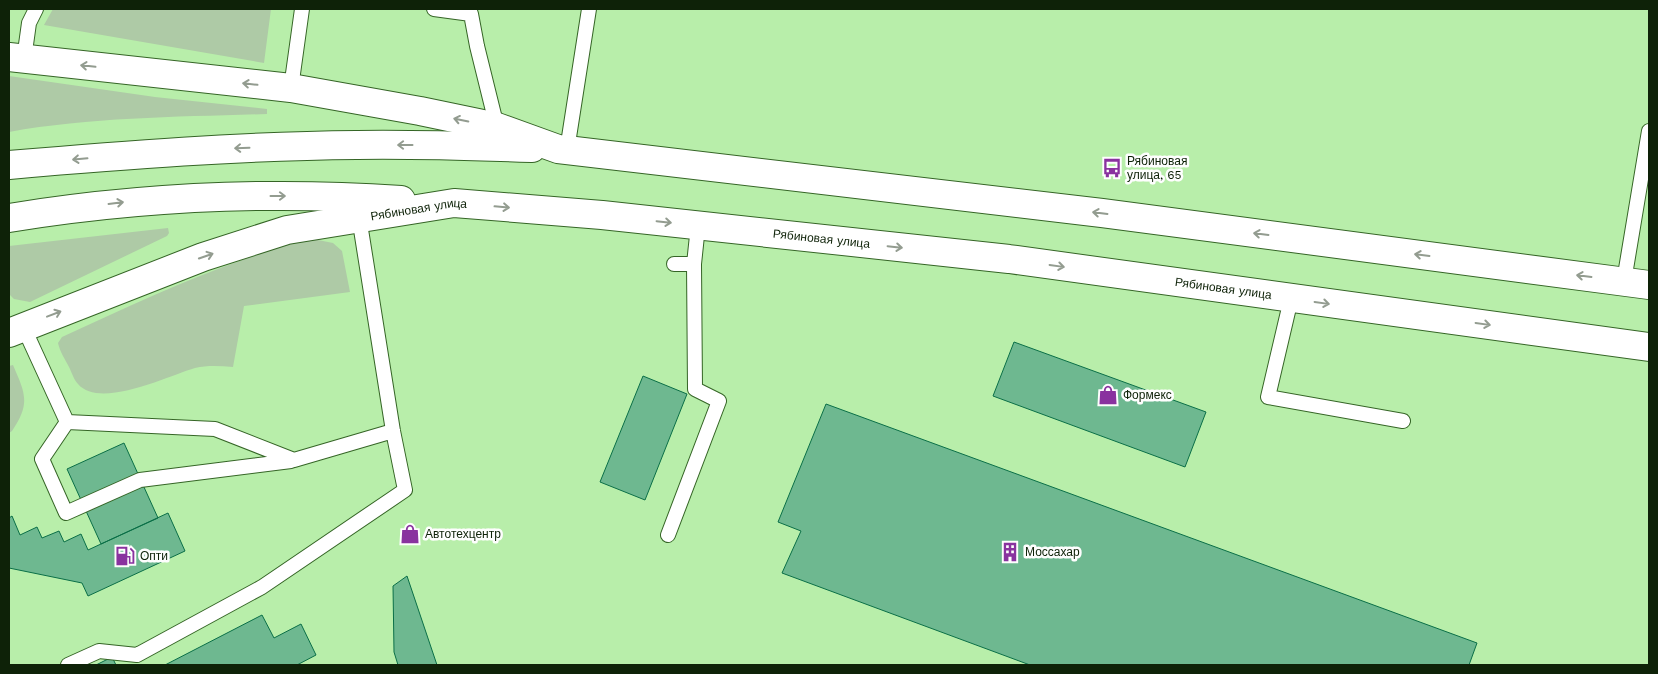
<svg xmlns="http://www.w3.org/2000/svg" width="1658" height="674" font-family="'Work Sans',sans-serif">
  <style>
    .green { fill: #aecaa6 }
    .building { fill: #6eb890; stroke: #0a6f47 }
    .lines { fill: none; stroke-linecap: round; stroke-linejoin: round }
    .lane-casing { stroke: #356526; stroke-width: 16 }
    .secondary-casing { stroke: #356526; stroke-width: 30 }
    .lane { stroke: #fff; stroke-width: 14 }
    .secondary { stroke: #fff; stroke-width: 28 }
    .oneway { stroke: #939c90 }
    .labels { text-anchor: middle; stroke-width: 5; stroke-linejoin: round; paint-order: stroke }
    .poi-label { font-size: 12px; fill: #0e2208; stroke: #fefefe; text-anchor: start }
    .street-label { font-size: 12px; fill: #0e2208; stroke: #fefefe }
  </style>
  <rect width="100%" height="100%" fill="#b8eeaa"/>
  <path class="green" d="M53,9H271L264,63L44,25Z
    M9,76L155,97L267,109V114C181,117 93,117 9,132Z
    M168,228L169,233L167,236L30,302L14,299L9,294V246Z
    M313,239L333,243L342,251L350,292L244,306L233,367C220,366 208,365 195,368C170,375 100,410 78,384C74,380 72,373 69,367C65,359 60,352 58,343L62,337C123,309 184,280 248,258C269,251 290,242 313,239Z
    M13,365C25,393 31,403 12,431L9,433V366Z"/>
  <path class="building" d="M1014,342L1206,412L1185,467L993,396Z
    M643,376L687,394L645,500L600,482Z
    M826,404L1477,643L1469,665H1030L782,573L801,531L778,522Z
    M124,443L158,518L101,544L67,469Z
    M168,513L185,551L88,596L82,583L9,568V518L12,516L20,535L37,527L42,538L59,531L64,542L81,534L88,550Z
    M407,576L437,665H398L394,652L393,586Z
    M262,615L274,638L301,624L316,655L297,665H165Z
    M112,657L116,665H96Z"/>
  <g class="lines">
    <defs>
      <path id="lane" d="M434,9L471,14L477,46L497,127
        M24,59L29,23L36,9
        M291,88L302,9
        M567,150L589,9
        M674,264H694
        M1624,281L1649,131
        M1291,299L1268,397L1403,421
        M23,326L67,422L215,429L294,460L393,431
        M67,422L42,459L66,513L140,480L291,461
        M668,535L719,401L695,389L694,264L698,226
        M68,665L99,651L137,655L262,587L405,490L393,431L359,217"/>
      <g id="secondary">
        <path d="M9,57L291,88L420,111L497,127L558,149L1102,213L1649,285"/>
        <path d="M9,165C125,155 241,146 357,145C415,144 474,146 532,148"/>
        <path d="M9,218C138,197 271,191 401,200"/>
        <path id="s1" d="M9,333L203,257L287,230L454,203L602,215L1009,259L1649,347"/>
      </g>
    </defs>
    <use href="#lane" class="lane-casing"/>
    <use href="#secondary" class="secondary-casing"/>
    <use href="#lane" class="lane"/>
    <use href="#secondary" class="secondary"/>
  </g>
  <defs><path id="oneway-shaft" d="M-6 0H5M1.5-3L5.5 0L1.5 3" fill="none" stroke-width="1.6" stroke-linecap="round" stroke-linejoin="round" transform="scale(1.25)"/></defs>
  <g class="oneway">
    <use href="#oneway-shaft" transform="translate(88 66) rotate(-174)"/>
    <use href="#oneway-shaft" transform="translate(250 84) rotate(-174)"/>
    <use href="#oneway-shaft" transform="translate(461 120) rotate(-168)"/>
    <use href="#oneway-shaft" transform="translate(405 145) rotate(-180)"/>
    <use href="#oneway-shaft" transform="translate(242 148) rotate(178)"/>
    <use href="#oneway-shaft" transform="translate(80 159) rotate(175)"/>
    <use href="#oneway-shaft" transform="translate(278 196)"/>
    <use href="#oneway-shaft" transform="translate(116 203) rotate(-7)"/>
    <use href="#oneway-shaft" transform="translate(502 207) rotate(5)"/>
    <use href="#oneway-shaft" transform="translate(1100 213) rotate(-173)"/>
    <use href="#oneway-shaft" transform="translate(664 222) rotate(6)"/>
    <use href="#oneway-shaft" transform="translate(1261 234) rotate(-173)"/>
    <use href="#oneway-shaft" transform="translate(895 247) rotate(6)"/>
    <use href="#oneway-shaft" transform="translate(1422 255) rotate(-173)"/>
    <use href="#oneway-shaft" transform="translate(206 256) rotate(-19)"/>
    <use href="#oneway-shaft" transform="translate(1057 266) rotate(8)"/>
    <use href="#oneway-shaft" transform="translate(1584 276) rotate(-173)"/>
    <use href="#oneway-shaft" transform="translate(1322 303) rotate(8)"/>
    <use href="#oneway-shaft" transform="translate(54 314) rotate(-21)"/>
    <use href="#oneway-shaft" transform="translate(1483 324) rotate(8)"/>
  </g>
  <defs>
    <symbol id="bus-bare" viewBox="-9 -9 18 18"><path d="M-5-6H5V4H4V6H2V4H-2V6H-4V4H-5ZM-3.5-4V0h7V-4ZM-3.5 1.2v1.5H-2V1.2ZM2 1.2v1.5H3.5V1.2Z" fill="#89329f" stroke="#fefefe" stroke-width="2.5" paint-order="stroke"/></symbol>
    <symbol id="shop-bare" viewBox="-9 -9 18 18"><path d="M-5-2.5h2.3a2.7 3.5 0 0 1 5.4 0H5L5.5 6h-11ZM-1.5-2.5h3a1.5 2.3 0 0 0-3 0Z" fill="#89329f" stroke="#fefefe" stroke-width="2.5" paint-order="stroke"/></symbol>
    <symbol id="building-bare" viewBox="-9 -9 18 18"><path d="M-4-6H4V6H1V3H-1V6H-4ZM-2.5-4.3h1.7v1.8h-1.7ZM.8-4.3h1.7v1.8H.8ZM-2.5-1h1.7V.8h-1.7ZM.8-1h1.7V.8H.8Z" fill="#89329f" stroke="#fefefe" stroke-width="2.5" paint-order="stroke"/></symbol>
    <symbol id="fuel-bare" viewBox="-9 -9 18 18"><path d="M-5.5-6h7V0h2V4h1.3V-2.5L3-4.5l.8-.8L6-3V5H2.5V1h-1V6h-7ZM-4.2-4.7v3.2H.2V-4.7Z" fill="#89329f" stroke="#fefefe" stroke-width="2.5" paint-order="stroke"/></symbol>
  </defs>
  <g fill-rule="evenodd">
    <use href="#bus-bare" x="1098" y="154" width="28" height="28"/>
    <use href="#shop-bare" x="1094" y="381" width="28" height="28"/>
    <use href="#shop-bare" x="396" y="520" width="28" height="28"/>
    <use href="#building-bare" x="996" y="538" width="28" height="28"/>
    <use href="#fuel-bare" x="111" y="542" width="28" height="28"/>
  </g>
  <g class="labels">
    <g class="poi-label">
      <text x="1127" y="165">Рябиновая<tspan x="1127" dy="14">улица, 65</tspan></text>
      <text x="1123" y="399">Формекс</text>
      <text x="425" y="538">Автотехцентр</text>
      <text x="1025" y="556">Моссахар</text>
      <text x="140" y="560">Опти</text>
    </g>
    <g class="street-label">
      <text dy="4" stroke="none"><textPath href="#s1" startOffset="430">Рябиновая улица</textPath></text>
      <text dy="4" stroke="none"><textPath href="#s1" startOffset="835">Рябиновая улица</textPath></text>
      <text dy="4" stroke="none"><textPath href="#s1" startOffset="1240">Рябиновая улица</textPath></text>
    </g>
  </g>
  <rect width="1658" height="674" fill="none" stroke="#0e2208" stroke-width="20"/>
</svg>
